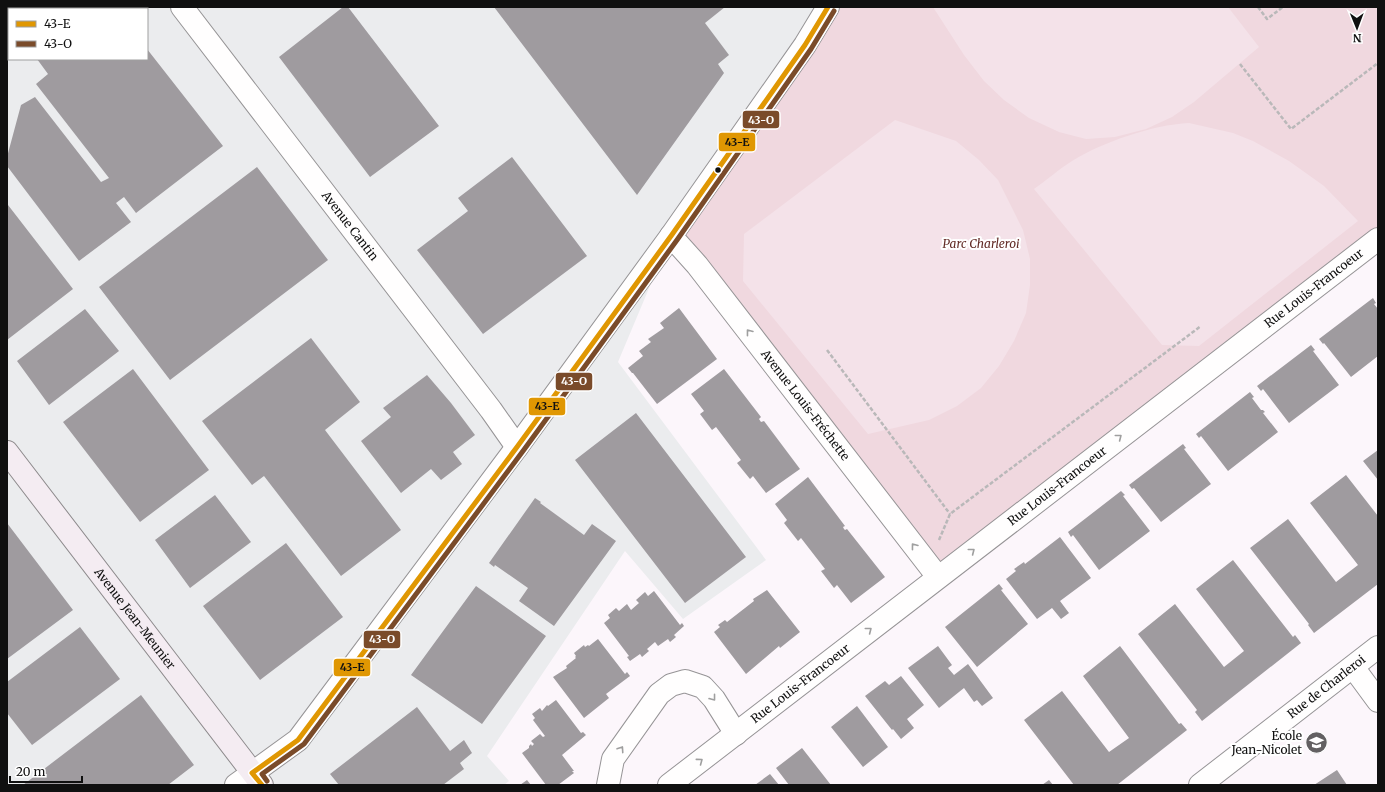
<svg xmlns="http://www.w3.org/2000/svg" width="1385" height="792" font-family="Merriweather,serif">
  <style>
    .industrial { fill: #ebecee; fill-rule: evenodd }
    .green { fill: #f0d8df }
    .pitch { fill: #f4e2e9 }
    .building { fill: #9f9b9f }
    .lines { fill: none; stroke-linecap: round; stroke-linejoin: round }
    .street-casing { stroke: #969496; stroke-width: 24 }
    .secondary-casing { stroke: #8d8a8c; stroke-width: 24 }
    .path { stroke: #b9b8b9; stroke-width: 2.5; stroke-dasharray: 4 2; stroke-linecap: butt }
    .street { stroke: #fffefe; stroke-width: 22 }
    .secondary { stroke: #f4ecf2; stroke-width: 22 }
    .bus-1-casing { stroke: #fff; stroke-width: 8 }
    .bus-2-casing { stroke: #fff; stroke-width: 8 }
    .bus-1 { stroke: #e09702; stroke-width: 5 }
    .bus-2 { stroke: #7a4b2a; stroke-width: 5 }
    .oneway { stroke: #9f9f9f }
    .bus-dot { fill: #101010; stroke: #fff; stroke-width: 1.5 }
    .labels { text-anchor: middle; stroke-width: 4; stroke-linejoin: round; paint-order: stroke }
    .street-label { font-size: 12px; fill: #101010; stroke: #fff }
    .park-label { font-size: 12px; font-style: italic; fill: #622b26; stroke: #fff }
    .poi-label { font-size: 12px; fill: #101010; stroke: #fff; text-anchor: end }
    .line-badge { stroke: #fff; stroke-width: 1.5 }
    .badge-label { font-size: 11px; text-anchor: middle; font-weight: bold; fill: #fff }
    .pale-badge-label { font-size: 11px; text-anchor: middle; font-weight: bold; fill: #111 }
  </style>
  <rect width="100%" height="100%" fill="#fcf6fb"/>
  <path class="industrial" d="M7,7H825L671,236L618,362L766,560L683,619L625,551L487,756L509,781L504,785H7ZM9,9H147V59H9Z"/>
  <path class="green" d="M825,7H1378V239L938,577L671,236Z"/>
  <path class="pitch" d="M933,7H1228L1259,47L1194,102L1172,117L1146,129L1115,137L1086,139L1059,132L1029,118L1004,100L984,81L964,55Z
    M895,120L956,141L979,160L998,180L1023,230L1030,259V285L1026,313L1014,341L999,366L981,388L957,406L929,420L868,434L743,281L744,234Z
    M1189,123L1233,133L1253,141L1289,161L1324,186L1358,221L1199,346L1162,345L1034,189C1047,180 1059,169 1072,161C1103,142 1152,125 1189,123Z"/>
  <path class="building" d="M43,7H114L115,9H43Z
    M343,7H348L439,126L370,177L279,57Z
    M494,7H725L705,23L729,55L718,64L724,73L637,195Z
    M147,49L223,146L136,213L124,197L116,203L131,222L79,261L7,166V157L21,105L35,97L101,182L109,178L36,84L48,74L37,59H147Z
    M512,157L587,256L483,334L417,250L468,211L458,198Z
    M257,167L328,260L170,380L99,287Z
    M8,205L73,289L7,340V206Z
    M1373,298L1376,303L1374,304L1378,309V356L1351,377L1324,343L1323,344L1319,339Z
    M679,308L717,359L657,404L633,373H632L628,368L643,356L639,351L651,342L648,339L664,328L660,323Z
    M85,309L119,351L49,405L17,361Z
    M311,338L360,402L325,430L401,530L341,576L264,476L252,485L202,421Z
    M1311,345L1315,350L1313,351L1339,385L1289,423L1263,389L1261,391L1257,386Z
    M133,369L209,470L140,522L63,422Z
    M724,369L761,417L759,419L761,422L764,421L800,469L766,493L753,476L750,479L737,463L741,460L716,427L712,430L700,414L704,411L691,394Z
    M427,375L451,403L475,435L453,452L462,464L441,480L431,469L401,493L361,441L391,417L383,408Z
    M1250,392L1254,397L1252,398L1261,410H1263L1265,412L1263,413L1278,432L1228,471L1201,436L1199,438L1196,434Z
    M636,413L746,557L685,603L575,460Z
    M1183,444L1186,448L1184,449L1211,484L1161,522L1134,488L1132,489L1129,485Z
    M1378,450V480L1363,461Z
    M1346,475L1378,516V584L1314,633L1308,625L1309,624L1250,548L1288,519L1336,582L1358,565L1310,503Z
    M808,477L845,526L843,527L844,529L845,530L847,529L885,577L851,603L837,585L834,588L821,571L825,569L801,538L798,541L784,523L787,520L775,504Z
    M1121,491L1125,495L1123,496L1150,531L1099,570L1073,535L1071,537L1068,532Z
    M215,495L251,542L190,588L155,540Z
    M535,498L541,502L540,503L584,535L592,524L616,541L554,626L519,601L528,588L495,565L494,567L489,563Z
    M7,523L73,610L7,659Z
    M1060,537L1091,578L1060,601L1069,613L1061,619L1052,608L1037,619L1006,579L1016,571L1014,569L1024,562L1025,564Z
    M286,543L343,617L260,680L203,606Z
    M1233,560L1293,637L1295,635L1301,643L1202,721L1195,712L1197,710L1138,634L1175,604L1224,667L1244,651L1196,589Z
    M999,584L1003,589L1001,590L1028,624L977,667L945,627Z
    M476,586L546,636L482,724L411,675Z
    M767,590L800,632L780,648L779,646L746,674L714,632L720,627L718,625L725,620L727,622L754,601L753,599Z
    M654,591L680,625L682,623L684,626L674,635L676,637L670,642L668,639L658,646L655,642L647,649L649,651L642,657L640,654L630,661L627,657L629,656L604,623L610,618L608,615L616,608L619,611L627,604L631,610L639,603L636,600L645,592L648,596Z
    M80,627L120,679L32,745L7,713V682Z
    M598,639L625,674L627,672L630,676L606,694L609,698L584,718L553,677L567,668L566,666L576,658L575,657L576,656L574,653L584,645L585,647L588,645L589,646Z
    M938,646L952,665L948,668L954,675L968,664L993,698L982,706L977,700L974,702L964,688L939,708L908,668Z
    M1120,646L1179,724L1181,723L1187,730L1117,785H1074L1024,720L1062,691L1109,752L1129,738L1083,676Z
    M901,676L924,705L907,719L914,728L901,739L893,729L892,730L865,696L885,681L889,685Z
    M141,695L194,765L168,785H23Z
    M556,700L581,733L583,732L586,735L562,755L574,771H572L574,773L558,785H546L522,753L529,748V746L531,744L532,746L534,744L531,741L540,734L543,737L545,736L533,720L535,718L532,714L540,708L542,711L547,705L548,706Z
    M857,706L888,747L863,767L831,727Z
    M417,707L450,751L464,740L472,753L460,763L464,769L443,785H339L330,774Z
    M802,748L831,785H789L776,768Z
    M1337,770L1347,785H1314Z
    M770,774L779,785H755Z
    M527,780L531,785H520Z
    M1049,780L1053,785H1042Z"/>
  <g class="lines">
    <defs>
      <g id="street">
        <path id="s1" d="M182,7L491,410L517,447"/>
        <path id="s2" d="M671,236L697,265L938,577"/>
        <path d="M1353,667L1378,701"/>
        <path d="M236,785L298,740L517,447L671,236L805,45L828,7"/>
        <path d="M608,785L613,759L659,694L671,685L685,681L703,687L714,699L736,734"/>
        <path id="s3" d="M669,785L1378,239"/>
        <path id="s4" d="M1200,785L1378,647"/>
      </g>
      <g id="secondary">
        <path id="s5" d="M7,452L262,785"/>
      </g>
    </defs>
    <use href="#street" class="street-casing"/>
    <use href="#secondary" class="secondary-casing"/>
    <path class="path" d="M1258,7L1267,19L1283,7
      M1240,64L1291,129L1378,63
      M827,350L950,514
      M939,540L950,514L1201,326"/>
    <use href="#street" class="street"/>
    <use href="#secondary" class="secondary"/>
    <defs>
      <path id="bus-1" d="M262,785L252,773L298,740L517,447L671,236L805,45L828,7"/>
      <path id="bus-2" d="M267,781L262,774L304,744L523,451L677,240L811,49L834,11"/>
    </defs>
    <use href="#bus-1" class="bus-1-casing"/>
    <use href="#bus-2" class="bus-2-casing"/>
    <use href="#bus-1" class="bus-1"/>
    <use href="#bus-2" class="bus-2"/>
  </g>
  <defs><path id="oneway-chevron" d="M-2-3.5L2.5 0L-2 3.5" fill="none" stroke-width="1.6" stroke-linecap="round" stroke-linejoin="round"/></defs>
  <g class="oneway">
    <use href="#oneway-chevron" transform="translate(749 332) rotate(-128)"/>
    <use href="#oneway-chevron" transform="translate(1119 437) rotate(-38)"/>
    <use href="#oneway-chevron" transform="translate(914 546) rotate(-128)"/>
    <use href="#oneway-chevron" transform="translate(972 551) rotate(-38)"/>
    <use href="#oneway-chevron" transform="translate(869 630) rotate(-38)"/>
    <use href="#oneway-chevron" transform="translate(713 698) rotate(52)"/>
    <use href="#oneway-chevron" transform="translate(621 749) rotate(-56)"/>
    <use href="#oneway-chevron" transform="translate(700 761) rotate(-37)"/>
  </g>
  <defs>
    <symbol id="school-disc" viewBox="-11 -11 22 22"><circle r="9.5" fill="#636062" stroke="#fff"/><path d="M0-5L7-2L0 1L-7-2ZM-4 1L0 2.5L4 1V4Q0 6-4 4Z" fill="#fff"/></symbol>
  </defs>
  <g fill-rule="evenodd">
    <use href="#school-disc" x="1304" y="730" width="25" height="25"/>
  </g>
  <circle class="bus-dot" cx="718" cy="170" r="3.5"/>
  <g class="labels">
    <g class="street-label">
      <text dy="4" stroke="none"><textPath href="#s1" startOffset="276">Avenue Cantin</textPath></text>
      <text dy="4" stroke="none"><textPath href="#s3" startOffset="814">Rue Louis-Francoeur</textPath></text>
      <text dy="4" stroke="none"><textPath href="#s2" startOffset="216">Avenue Louis-Fréchette</textPath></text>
      <text dy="4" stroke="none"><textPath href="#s3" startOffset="490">Rue Louis-Francoeur</textPath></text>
      <text dy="4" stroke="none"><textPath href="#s5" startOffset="210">Avenue Jean-Meunier</textPath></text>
      <text dy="4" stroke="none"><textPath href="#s3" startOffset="166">Rue Louis-Francoeur</textPath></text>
      <text dy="4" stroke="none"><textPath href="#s4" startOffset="160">Rue de Charleroi</textPath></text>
    </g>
    <g class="park-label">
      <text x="981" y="248">Parc Charleroi</text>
    </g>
    <g class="poi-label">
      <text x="1302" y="740">École<tspan x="1302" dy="14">Jean-Nicolet</tspan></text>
    </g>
  </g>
  <g class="line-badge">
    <rect x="742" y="110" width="38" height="19" rx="4" fill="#7a4b2a"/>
    <rect x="718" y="132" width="38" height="20" rx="4" fill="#e09702"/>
    <rect x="555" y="372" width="38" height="19" rx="4" fill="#7a4b2a"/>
    <rect x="528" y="397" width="38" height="19" rx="4" fill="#e09702"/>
    <rect x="363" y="630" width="38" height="19" rx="4" fill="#7a4b2a"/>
    <rect x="333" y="658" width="38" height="19" rx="4" fill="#e09702"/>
  </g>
  <g class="badge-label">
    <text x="761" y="124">43-O</text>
    <text x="574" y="385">43-O</text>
    <text x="382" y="643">43-O</text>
  </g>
  <g class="pale-badge-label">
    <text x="737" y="146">43-E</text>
    <text x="547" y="410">43-E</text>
    <text x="352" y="671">43-E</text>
  </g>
  <rect width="1385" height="792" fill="none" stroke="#101010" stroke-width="16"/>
  <rect x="8" y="8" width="140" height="52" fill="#ffffff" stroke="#9f9f9f"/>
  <rect x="16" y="21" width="20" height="6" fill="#e09702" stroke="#9f9f9f"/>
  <text x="44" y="28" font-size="12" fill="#101010">43-E</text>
  <rect x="16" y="41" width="20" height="6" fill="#7a4b2a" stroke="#9f9f9f"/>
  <text x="44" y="48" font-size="12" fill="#101010">43-O</text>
  <g transform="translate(1357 28) rotate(179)" stroke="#ffffff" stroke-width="3" paint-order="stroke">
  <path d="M0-3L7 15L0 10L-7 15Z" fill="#101010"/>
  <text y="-6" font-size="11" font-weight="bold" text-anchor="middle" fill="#101010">N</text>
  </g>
  <path d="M10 776v6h72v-6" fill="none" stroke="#101010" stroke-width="2"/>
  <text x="16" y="776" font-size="12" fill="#101010" stroke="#ffffff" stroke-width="3" paint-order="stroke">20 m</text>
</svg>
